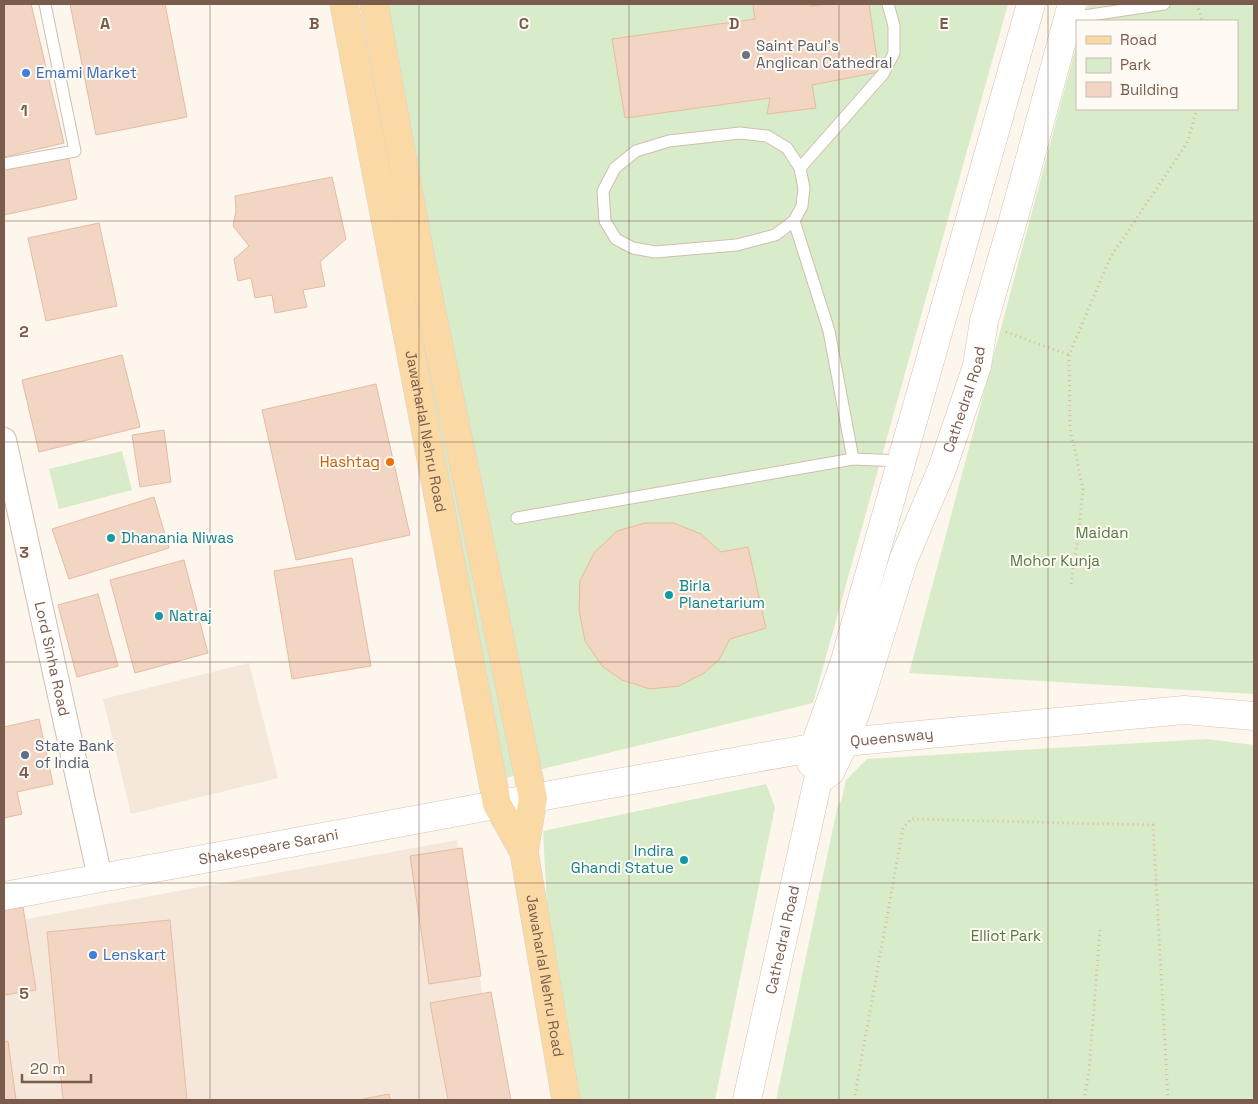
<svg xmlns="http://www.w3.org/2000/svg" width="1258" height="1104" font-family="'Space Grotesk',sans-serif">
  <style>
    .residential { fill: #f5e8da }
    .green { fill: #d8ecc9 }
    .building { fill: #f3d5c3; stroke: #e6bba3 }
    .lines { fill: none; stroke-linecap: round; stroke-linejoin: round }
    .service-casing { stroke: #d1beb0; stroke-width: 13 }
    .minor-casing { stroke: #d1beb0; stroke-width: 26 }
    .secondary-casing { stroke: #d6c0b0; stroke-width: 29 }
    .primary-casing { stroke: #dad1cd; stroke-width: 29 }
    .path { stroke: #d9b8a5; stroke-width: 3; stroke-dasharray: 1 4; stroke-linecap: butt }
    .service { stroke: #fff; stroke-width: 11 }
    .minor { stroke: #fff; stroke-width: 24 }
    .secondary { stroke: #fff; stroke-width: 28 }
    .primary { stroke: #fbd9a5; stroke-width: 28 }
    .grid { fill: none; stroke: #7a5c4d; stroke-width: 1; stroke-opacity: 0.55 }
    .worship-dot { fill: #6b7280; stroke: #fffaf3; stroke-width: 2 }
    .shop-dot { fill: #3f7fe0; stroke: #fffaf3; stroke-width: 2 }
    .food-dot { fill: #e8710a; stroke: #fffaf3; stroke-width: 2 }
    .culture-dot { fill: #0f9aa8; stroke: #fffaf3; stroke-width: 2 }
    .service-dot { fill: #5c6f8a; stroke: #fffaf3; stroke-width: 2 }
    .labels { text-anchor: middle; stroke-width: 4; stroke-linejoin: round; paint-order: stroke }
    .worship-label { font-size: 15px; fill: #5b616d; stroke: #fffaf3; text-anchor: start }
    .shop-label { font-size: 15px; fill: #366cbe; stroke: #fffaf3; text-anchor: start }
    .street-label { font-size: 15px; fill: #7a5c4d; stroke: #fffaf3 }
    .food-label { font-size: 15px; fill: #c56008; stroke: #fffaf3; text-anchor: end }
    .park-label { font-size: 15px; fill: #537a41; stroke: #fffaf3 }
    .culture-label { font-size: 15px; fill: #0d838f; stroke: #fffaf3; text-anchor: start }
    .service-label { font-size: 15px; fill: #4e5e75; stroke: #fffaf3; text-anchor: start }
    .grid-label { font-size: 16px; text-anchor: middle; font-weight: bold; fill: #7a5c4d; stroke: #fffaf3; stroke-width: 4; stroke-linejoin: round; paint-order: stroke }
  </style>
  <rect width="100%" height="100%" fill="#fdf6ec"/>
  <path class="residential" d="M249,663L278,778L131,814L103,699Z
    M457,840L500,1100H4V923Z"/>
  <path class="green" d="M360,4H1008L813,703L481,784L415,278Z
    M1088,4H1254V694L909,673L1077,43V109H1237V21H1083Z
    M122,451L132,490L59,509L49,469Z
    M1207,739L1254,745V1100H776L838,804L841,802L846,780L867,759Z
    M766,784L775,807L715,1100H569L553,1017L543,831Z"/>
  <path class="building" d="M4,4H31L64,143L4,157Z
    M70,4H165L187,117L96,135Z
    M753,4H810V6L829,4H869L879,72L812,85L816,108L767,114L770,98L625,118L612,39L755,19Z
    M68,155L77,199L4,215V169Z
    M332,177L346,239L320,262L325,286L303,290L307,307L275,313L272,295L255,298L251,278L238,281L234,259L249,246L233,226L236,211L235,196Z
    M99,223L117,306L46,321L28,238Z
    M122,355L140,427L39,452L22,380Z
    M376,384L410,535L296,560L262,410Z
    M164,430L171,482L140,487L132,435Z
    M154,497L169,548L69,579L52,529Z
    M645,523H674L701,534L721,552L748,547L766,628L730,639L719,660L704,673L679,686L650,689L622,680L602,666L585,641L579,610L580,581L594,553L617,531Z
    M352,558L371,666L292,679L274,571Z
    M184,560L208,653L135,673L110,580Z
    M98,594L118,666L77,677L58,605Z
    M39,719L53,784L17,792L22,814L4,818V727Z
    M462,848L481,976L429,984L410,856Z
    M23,907L36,990L4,995V910Z
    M170,920L187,1100H63L47,932Z
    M491,992L511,1100H448L430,1003Z
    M8,1041L16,1100H4V1042Z
    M389,1094L390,1100H358Z"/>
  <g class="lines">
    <defs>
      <path id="service" d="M1070,11L1084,16L1164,4
        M740,133L767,136L787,148L800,168L804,188L802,206L794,221L775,235L737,245L655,252L633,248L616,239L605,221L603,191L615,168L636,151L669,141Z
        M4,164L75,151L45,4
        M800,168L883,74L894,53V26L888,4
        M794,221L829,331L853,459L902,461
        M517,518L853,459"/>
      <g id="minor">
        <path id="s1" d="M4,440L100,878"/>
      </g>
      <g id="secondary">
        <path d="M811,763L814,748L844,664L1031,4"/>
        <path id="s2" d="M4,896L533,798L845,742L1184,710L1254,716"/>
        <path id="s3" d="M747,1100L818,780L830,772L845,742L858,706L904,558L942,469L977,366L984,321L1014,217L1072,4"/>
      </g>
      <g id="primary">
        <path id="s4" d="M344,4L497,804L524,852"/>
        <path id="s5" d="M374,4L421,260L533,798L524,852L566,1100"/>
      </g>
    </defs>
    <use href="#service" class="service-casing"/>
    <use href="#minor" class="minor-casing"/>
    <use href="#secondary" class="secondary-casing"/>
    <use href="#primary" class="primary-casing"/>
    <path class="path" d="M1197,4L1202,21
      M1006,332L1069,355
      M1071,584L1079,529L1083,489L1070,427L1069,355L1110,258L1187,143L1197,109
      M854,1100L903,828L911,819L1153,825L1168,1100
      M1084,1100L1089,1071L1100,930"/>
    <use href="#service" class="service"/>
    <use href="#minor" class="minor"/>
    <use href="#secondary" class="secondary"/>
    <use href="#primary" class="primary"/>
  </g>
  <path class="grid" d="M210,4V1100M419,4V1100M629,4V1100M839,4V1100M1048,4V1100M4,221H1254M4,442H1254M4,662H1254M4,883H1254"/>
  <circle class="worship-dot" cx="746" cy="55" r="5"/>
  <g class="shop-dot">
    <circle cx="26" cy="73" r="5"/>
    <circle cx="93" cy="955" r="5"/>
  </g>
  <circle class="food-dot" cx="390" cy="462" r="5"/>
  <g class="culture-dot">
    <circle cx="111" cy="538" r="5"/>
    <circle cx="669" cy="595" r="5"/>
    <circle cx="159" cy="616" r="5"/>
    <circle cx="684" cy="860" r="5"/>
  </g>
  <circle class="service-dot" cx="25" cy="755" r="5"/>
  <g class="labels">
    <g class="worship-label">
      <text x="756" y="51">Saint Paul's<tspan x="756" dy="17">Anglican Cathedral</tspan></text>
    </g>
    <g class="shop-label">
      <text x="36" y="78">Emami Market</text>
      <text x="103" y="960">Lenskart</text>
    </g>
    <g class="street-label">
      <text dy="5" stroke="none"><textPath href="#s3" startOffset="739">Cathedral Road</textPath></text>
      <text dy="5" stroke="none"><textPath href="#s4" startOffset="435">Jawaharlal Nehru Road</textPath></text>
      <text dy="5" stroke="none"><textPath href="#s1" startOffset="224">Lord Sinha Road</textPath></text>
      <text dy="5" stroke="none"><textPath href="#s2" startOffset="902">Queensway</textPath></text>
      <text dy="5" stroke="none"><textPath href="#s2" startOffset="269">Shakespeare Sarani</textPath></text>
      <text dy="5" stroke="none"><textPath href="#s3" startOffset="164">Cathedral Road</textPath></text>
      <text dy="5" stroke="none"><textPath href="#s5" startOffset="990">Jawaharlal Nehru Road</textPath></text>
    </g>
    <g class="food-label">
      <text x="380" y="467">Hashtag</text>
    </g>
    <g class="park-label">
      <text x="1102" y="538">Maidan</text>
      <text x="1055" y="566">Mohor Kunja</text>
      <text x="1006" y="941">Elliot Park</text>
    </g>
    <g class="culture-label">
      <text x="121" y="543">Dhanania Niwas</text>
      <text x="679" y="591">Birla<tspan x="679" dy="17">Planetarium</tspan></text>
      <text x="169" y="621">Natraj</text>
      <text x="674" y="856" text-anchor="end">Indira<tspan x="674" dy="17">Ghandi Statue</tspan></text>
    </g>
    <g class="service-label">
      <text x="35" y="751">State Bank<tspan x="35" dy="17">of India</tspan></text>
    </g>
  </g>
  <g class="grid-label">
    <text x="105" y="29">A</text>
    <text x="314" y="29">B</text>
    <text x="524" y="29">C</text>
    <text x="734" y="29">D</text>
    <text x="944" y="29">E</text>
    <text x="24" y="116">1</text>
    <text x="24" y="337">2</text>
    <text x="24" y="558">3</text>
    <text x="24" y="778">4</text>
    <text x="24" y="999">5</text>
  </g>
  <rect width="1258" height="1104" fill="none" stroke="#7a5c4d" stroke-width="10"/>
  <rect x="1076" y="20" width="162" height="90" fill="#fffaf3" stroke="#cabbb1"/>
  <rect x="1086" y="36" width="25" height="8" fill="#fbd9a5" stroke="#cabbb1"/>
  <text x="1120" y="45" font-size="15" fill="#7a5c4d">Road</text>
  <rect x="1086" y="58" width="25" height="15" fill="#d8ecc9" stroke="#cabbb1"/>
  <text x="1120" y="70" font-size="15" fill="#7a5c4d">Park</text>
  <rect x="1086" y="82" width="25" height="15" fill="#f3d5c3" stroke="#cabbb1"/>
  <text x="1120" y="95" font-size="15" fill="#7a5c4d">Building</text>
  <path d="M22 1074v8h69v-8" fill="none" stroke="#7a5c4d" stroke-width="2.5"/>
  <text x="30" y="1074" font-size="15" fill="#7a5c4d" stroke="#fffaf3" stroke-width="4" paint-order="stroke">20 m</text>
</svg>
